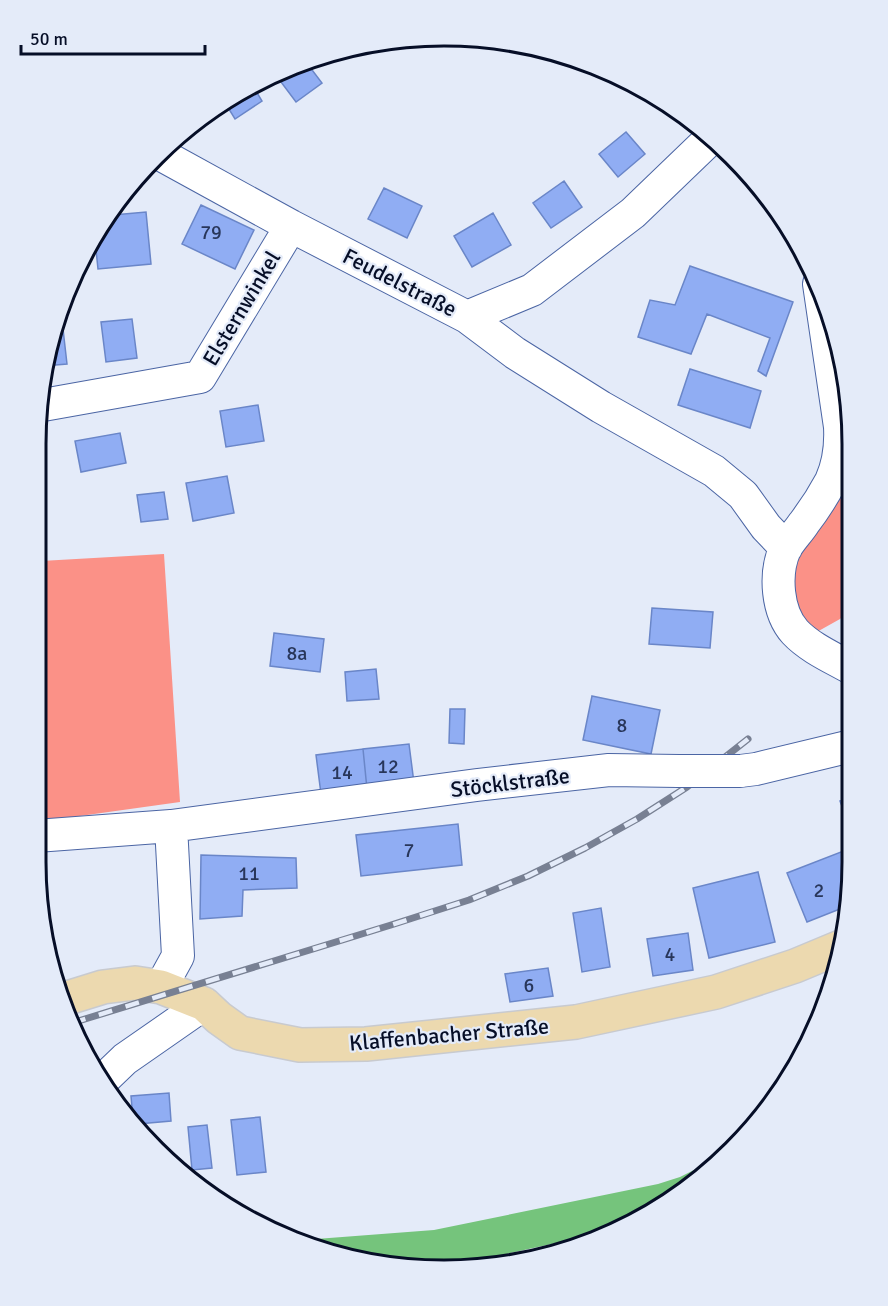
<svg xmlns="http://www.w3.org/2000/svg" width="888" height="1306" font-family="Signika,sans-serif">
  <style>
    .forest { fill: #fb9187 }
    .water { fill: #75c47c }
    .building { fill: #90adf3; stroke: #6a86c8; stroke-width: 1.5 }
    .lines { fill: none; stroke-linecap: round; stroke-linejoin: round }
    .minor-casing { stroke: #4b65a4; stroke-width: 34 }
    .major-casing { stroke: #c8cacf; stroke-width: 36 }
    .minor { stroke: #fff; stroke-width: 32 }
    .major { stroke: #ecd9af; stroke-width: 33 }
    .rail-casing { stroke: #788093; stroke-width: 7 }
    .rail { stroke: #e4ebf9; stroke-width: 4.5; stroke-dasharray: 14; stroke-linecap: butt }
    .minor-bridge-casing { stroke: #4b65a4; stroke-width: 34; stroke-linecap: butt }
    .minor-bridge { stroke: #fff; stroke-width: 32 }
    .labels { text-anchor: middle; stroke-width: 4.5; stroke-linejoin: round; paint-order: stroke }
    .number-label { font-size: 20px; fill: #28365a }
    .street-label { font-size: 22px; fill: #060e27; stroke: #e4ebf9 }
    .rim { fill: none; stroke: #060e27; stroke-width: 3 }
  </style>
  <rect width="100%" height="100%" fill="#e4ebf9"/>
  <path class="forest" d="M852,444L849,610L840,619L815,633L799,619L791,568Z
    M164,554L180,802L37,822L41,561Z"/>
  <path class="water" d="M730,1152L648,1216L602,1233L447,1267L417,1269L285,1237L303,1240L434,1230L658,1184L680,1177Z"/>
  <path class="building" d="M306,62L322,83L296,102L275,74L288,67Z
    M253,86L262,101L235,119L224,101Z
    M657,97L670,105L681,113L680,115L656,99Z
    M626,132L645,154L618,177L599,154Z
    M564,181L582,207L551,228L533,203Z
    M384,188L422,206L407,238L368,219Z
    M201,205L254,230L235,269L182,244Z
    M146,212L151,264L98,269L95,240L113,215Z
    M493,213L511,245L472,267L454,236Z
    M690,266L793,302L766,376L758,371L770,338L707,314L691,354L638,337L650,300L675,305Z
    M132,319L137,358L106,362L101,322Z
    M56,329H63L67,364L44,366Z
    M690,369L761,391L750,428L678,405Z
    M258,405L264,441L226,447L220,411Z
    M120,433L126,463L81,472L75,441Z
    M227,476L234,513L193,521L186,483Z
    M164,492L168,519L141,522L137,495Z
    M652,608L713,612L710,648L649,644Z
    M274,633L324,639L320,672L270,666Z
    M376,669L379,699L347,701L345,672Z
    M592,696L660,710L651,754L583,740Z
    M450,709H465L464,744L449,743Z
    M409,744L414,783L367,789L363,749Z
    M363,749L367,789L321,794L316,755Z
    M846,799V817L840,801Z
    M458,824L462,865L361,876L356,835Z
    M846,850L845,907L807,922L787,873Z
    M201,855L296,858L297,888L243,890L242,916L200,919Z
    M758,872L775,942L709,958L693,888Z
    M601,908L610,967L582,972L573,913Z
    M688,933L693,970L653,976L647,939Z
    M548,968L553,996L510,1002L505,974Z
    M169,1093L171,1121L138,1124L133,1119L131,1096Z
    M260,1117L266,1172L237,1175L231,1120Z
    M207,1125L212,1168L192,1170L188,1127Z"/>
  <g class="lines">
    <defs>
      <path id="minor" d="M158,153L291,226L467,317L515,353L601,407L714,471L743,495L766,527L786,548
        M819,284L840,427C841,446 839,463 831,481C823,496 814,510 804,523C798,532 790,540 785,549C774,574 777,612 795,632C809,647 831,657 849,667
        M467,317L532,290L633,213L711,138
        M43,405L200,377L291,226
        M740,771L756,769L847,747
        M36,836L171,826L477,785L609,770L679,771
        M161,987L178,956L171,826
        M101,1082L125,1059L204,1004"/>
      <path id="major" d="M61,1000L103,987L135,983L161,987L204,1004L219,1018L240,1033L300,1045L366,1044L576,1022L716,992L795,966L843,946"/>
    </defs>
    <use href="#minor" class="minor-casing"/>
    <use href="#major" class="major-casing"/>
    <use href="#minor" class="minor"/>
    <use href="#major" class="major"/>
    <defs>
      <path id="rail" d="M72,1023L391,925L469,900L528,876L585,848L637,819L687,787L748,739"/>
    </defs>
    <use href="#rail" class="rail-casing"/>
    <use href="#rail" class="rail"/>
    <defs>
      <path id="minor-bridge" d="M679,771H740"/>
    </defs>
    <use href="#minor-bridge" class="minor-bridge-casing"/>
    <use href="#minor-bridge" class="minor-bridge"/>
  </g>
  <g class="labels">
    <g class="number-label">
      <text x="211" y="239">79</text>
      <text x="297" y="660">8a</text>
      <text x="622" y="732">8</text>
      <text x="388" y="773">12</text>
      <text x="342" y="779">14</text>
      <text x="409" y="857">7</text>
      <text x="249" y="880">11</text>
      <text x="819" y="897">2</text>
      <text x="670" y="961">4</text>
      <text x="529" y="992">6</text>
    </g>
    <g class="street-label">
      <text transform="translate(400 282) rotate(27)" y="8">Feudelstraße</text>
      <text transform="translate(241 308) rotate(-59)" y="8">Elsternwinkel</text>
      <text transform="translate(510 782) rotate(-7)" y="8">Stöcklstraße</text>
      <text transform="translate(449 1034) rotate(-5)" y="8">Klaffenbacher Straße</text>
    </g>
  </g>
  <path d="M0 0H888V1306H0ZM444 46H444A398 398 0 0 1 842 444V862A398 398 0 0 1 444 1260H444A398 398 0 0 1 46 862V444A398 398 0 0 1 444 46Z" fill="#e4ebf9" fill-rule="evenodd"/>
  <path class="rim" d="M444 46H444A398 398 0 0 1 842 444V862A398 398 0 0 1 444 1260H444A398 398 0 0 1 46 862V444A398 398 0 0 1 444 46Z"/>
  <path d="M21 45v9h184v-9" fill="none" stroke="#060e27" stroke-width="3"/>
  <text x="30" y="45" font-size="18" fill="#060e27" stroke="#e4ebf9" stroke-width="4.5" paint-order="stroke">50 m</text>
</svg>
